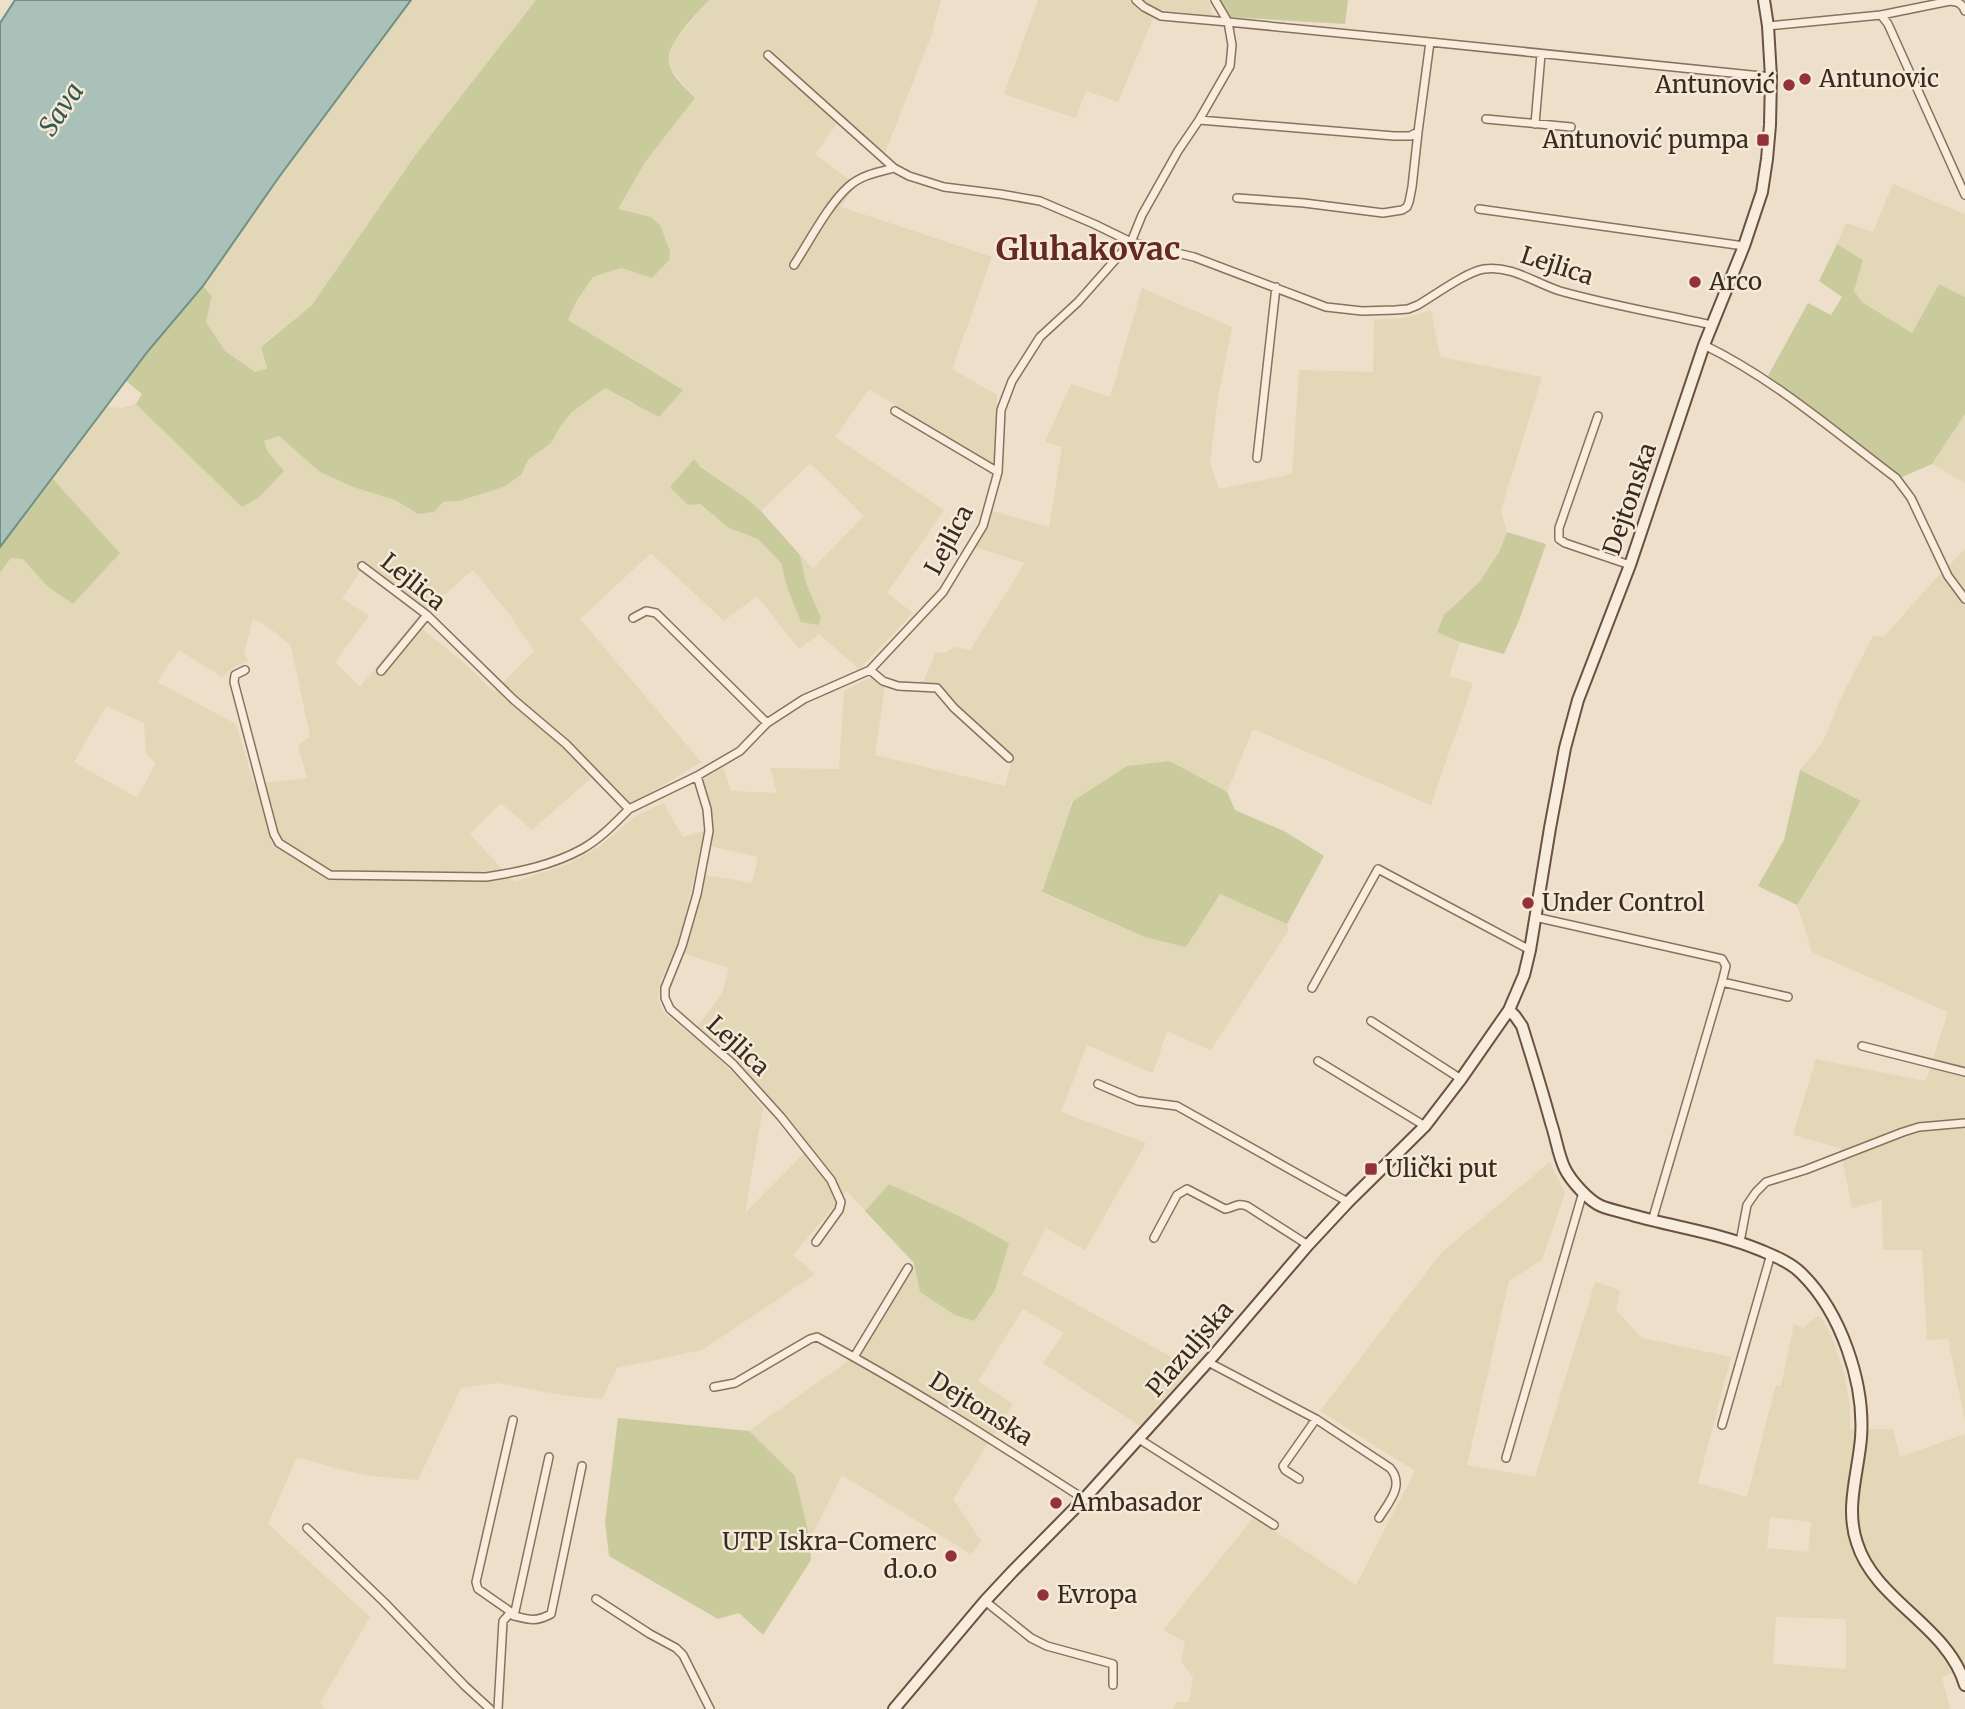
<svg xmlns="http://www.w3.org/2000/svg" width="1965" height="1709" font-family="Merriweather,serif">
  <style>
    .farmland { fill: #e2d7b6; fill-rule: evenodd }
    .green { fill: #cacb9d }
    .water { fill: #a9c1b8; stroke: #709085; stroke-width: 2 }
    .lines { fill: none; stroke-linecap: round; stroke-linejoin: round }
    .street-casing { stroke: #88715e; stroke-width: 10 }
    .secondary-casing { stroke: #6a5241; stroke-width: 14 }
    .street { stroke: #f8eddc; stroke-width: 7 }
    .secondary { stroke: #f8eddc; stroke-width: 10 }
    .poi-dot { fill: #95313b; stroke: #f5ead8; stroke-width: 2.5 }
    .labels { text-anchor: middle; stroke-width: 5; stroke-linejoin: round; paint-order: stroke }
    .poi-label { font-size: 24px; fill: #3a2b21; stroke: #f5ead8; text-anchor: start }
    .street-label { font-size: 24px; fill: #3a2b21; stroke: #f5ead8 }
    .water-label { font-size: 26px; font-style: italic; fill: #315952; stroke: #f5ead8 }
    .district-label { font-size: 32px; font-weight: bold; fill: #642a22; stroke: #f5ead8 }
  </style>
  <rect width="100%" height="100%" fill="#eddfc9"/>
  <path class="farmland" d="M411,0H536L416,154L312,305L261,346L267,367L255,373L225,351L206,322L212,296L203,286L279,177Z
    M709,0H941L930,39L884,155L856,129L841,118L815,154L856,185L841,207L992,257L952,369L997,395L996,466L869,389L835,437L944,510L887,593L913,613L859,669L819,634L799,649L757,596L724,621L651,553L580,619L701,762L626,808L591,778L532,830L501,803L470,834L514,882L568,864L599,847L637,815L663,803L683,837L704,831L685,917L675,952L661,979L658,998L664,1013L707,1048L736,1075L763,1108L745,1213L810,1147L730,1055L697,1027L722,994L729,968L685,954L696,917L705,875L752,883L758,857L710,846L713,823L710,804L703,780L723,767L731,791L777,793L770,768L839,769L844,691L873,676L885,685L875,755L1005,786L1012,760L938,686L913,685L924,680L936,652L944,653L954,647L970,650L1025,563L974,547L985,530L992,511L1049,527L1062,447L1045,442L1071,384L1110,397L1142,288L1232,327L1218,398L1210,462L1219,489L1292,474L1299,370L1373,372L1374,320L1405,318L1431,310L1440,357L1542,377L1501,510L1507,532L1499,552L1480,581L1455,603L1438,632L1460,642L1449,676L1473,683L1431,805L1253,729L1227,792L1170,761L1072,801L1042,893L1145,937L1220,894L1287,924L1288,931L1211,1050L1167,1031L1153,1073L1087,1045L1061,1112L1146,1143L1085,1250L1046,1228L1022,1274L1191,1368L1140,1426L1043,1363L1064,1333L1023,1309L978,1381L1013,1404L953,1499L981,1541L971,1554L842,1475L810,1539L795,1476L749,1431L858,1354L914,1263L920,1292L905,1192L890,1184L865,1211L847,1191L793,1255L815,1274L702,1350L617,1368L602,1399L568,1396L497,1383L461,1388L418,1480L371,1476L339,1469L297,1457L268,1524L370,1617L320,1703L325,1709H0V573L11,558L23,559L48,587L120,553L53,479L107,407L122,408L136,404L155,421L279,466L268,452L263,441L279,436L320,472L353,487L395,500L418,514L434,512L443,502L459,501L520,475L528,460L551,443L562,424L572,412L605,388L633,404L683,390L568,320L576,302L593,277L621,268L652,278L651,217L617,210L646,161L695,98L671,69L668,61L673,43ZM694,460L761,511L810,463L864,516L813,568L800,555L806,583L821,618L787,587L781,563L758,539L729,528L699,504ZM473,570L507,611L534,651L494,692L463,662L415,623L430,607ZM361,571L419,615L360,687L335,662L369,616L342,598ZM253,618L275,632L291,646L310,736L298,746L307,778L254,784L236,724L157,682L179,650L222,677L236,666L249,661L244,653ZM106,706L144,723L146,754L156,763L137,798L74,762Z
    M1038,0H1208L1213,16L1157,9L1118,102L1086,91L1076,118L1004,94Z
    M1893,184L1965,214V297L1939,284L1912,333L1862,302L1854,291L1863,260L1837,244L1846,223L1873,232Z
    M1965,414V483L1932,464Z
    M1965,549V1421L1948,1339L1927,1340L1922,1250H1883L1882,1200L1852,1208L1840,1148L1793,1135L1816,1059L1926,1081L1948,1012L1812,952L1797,905L1861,802L1800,770L1823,742L1841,698L1873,636L1884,637L1927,588Z
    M1550,1162L1565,1193L1542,1260L1509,1281L1467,1465L1535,1477L1595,1282L1620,1290L1616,1310L1642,1338L1731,1357L1698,1483L1747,1497L1776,1385L1781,1386L1794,1324L1803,1328L1819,1315L1830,1332L1844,1373L1850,1405V1429H1893L1900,1457L1965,1434V1668L1942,1677L1950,1709H1173L1176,1702H1189L1193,1676L1181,1662L1185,1642L1163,1630L1254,1517L1356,1585L1415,1471L1320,1411L1441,1253ZM1770,1517L1811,1522L1808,1552L1767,1548ZM1776,1617L1846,1619V1669L1773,1664Z"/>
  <path class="green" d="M536,0H709C697,14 665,44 669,63C671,76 687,89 695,98L646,161L618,209L651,217L660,225L670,251L669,260L652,278L621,268L593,277L576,302L568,320L683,390L659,417L605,388L572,412L562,424L551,443L528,460L521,475L503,487L459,501L443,502L434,512L418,514L395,500L353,487L320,472L279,436L264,441L268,452L284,471L258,498L242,507L136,404L142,394L125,380L203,286L212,296L206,322L225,351L255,372L267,368L261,347L312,305L416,154Z
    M1220,0H1348L1345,24L1229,17Z
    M1837,244L1863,260L1854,291L1862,302L1912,333L1939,284L1965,297V414L1932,464L1902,477L1768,376L1808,303L1831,315L1842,297L1819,281Z
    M694,459L701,467L744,497L761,511L800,555L806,583L821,618L818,625L801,622L787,587L781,563L758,539L729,528L700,504L688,505L670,487Z
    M53,479L120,553L73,604L48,587L23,559L11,558L0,573V547Z
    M1507,532L1546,544L1520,618L1504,654L1460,642L1437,632L1444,615L1480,581L1499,552Z
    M1170,761L1227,792L1235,810L1286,832L1324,856L1287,924L1220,894L1186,947L1145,937L1042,892L1073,801L1127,766Z
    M1800,770L1861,801L1797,905L1758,886L1784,840Z
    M889,1184L959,1216L1009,1243L995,1290L974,1321L955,1315L920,1292L914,1263L865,1211Z
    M618,1418L749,1431L795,1476L810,1539L811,1560L763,1635L739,1613L718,1619L609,1556L605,1522Z"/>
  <path class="water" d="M15,0H411L279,177L203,286L148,351L0,547V23Z"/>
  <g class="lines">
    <defs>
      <path id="street" d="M1136,0L1144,7L1161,16L1228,22
        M1215,0L1228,22
        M1881,15L1888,24L1965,195
        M1768,26L1881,15L1950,1C1958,2 1962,3 1965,11
        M768,55L894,168
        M1486,119L1571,127
        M1199,120L1230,66L1232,45L1228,22L1430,42
        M1535,124L1541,54
        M1237,198L1304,203L1383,213L1402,210L1407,207L1409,202L1412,187L1418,132
        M1479,209L1744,246
        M794,265C809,242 828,205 848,187C861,175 878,172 894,168L909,176L944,187L1000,194L1040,201L1094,224L1131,242L1194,257L1326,307L1362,311L1395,310L1408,309L1418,305C1435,295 1466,272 1484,269C1511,265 1535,283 1560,291C1610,305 1662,314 1712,325
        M1704,345C1774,379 1834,431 1896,478L1911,498L1948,576L1965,599
        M895,411L998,472
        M1598,416L1559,528V539L1565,543L1630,565
        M1257,458L1276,287
        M362,566L427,615L514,700L566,744L629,809L697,776L740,751L767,723L804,699L870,670L943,592L983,526L998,472L1001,410L1012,381L1040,337L1078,302L1131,242L1142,215L1178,151L1199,120L1394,136H1410L1418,132L1430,42L1771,77
        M633,618L646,611L656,613L767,723
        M245,670L235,675L234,682L274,834L279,843L330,875L486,877C519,872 553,865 582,849C600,839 615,823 629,809
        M870,670L883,681L898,686L937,688L954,708L1009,758
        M381,671L427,615
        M697,776L707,809L709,831L697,894L682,946L665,988V998L670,1009L733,1064L781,1117L831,1180L841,1202L839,1210L816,1242
        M1535,917L1722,959L1726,966L1722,982L1788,997
        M1312,988L1378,869L1530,950
        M1371,1021L1461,1079
        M1862,1046L1965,1072
        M1318,1061L1425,1126
        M1098,1084L1138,1101L1177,1106L1348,1202
        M1652,1221L1722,982
        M1154,1238L1177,1195L1187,1189L1225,1209C1234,1208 1237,1202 1247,1206L1308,1245
        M1740,1242L1747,1205L1756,1192L1766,1182L1805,1170L1903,1132L1919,1127L1965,1123
        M854,1357L908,1268
        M1208,1362L1316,1419L1390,1468C1405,1485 1389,1502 1379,1518
        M714,1387L735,1383L810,1339L817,1337C909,1386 997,1443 1084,1499
        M1722,1425L1771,1254
        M1139,1439L1274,1525
        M1506,1458L1583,1192
        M1299,1479L1285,1470L1283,1466L1316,1419
        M307,1528L384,1602L465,1686L490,1709
        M596,1599L650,1634L676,1648L683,1655L710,1709
        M985,1601L1031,1638L1047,1646L1113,1664V1685
        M511,1612L478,1589L476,1582L513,1420
        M514,1616L549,1457
        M498,1709L503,1621L511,1612L514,1616C530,1620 536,1622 551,1614L582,1466"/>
      <path id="secondary" d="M1509,1010L1515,1016L1522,1026C1532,1058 1542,1090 1551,1123C1556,1137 1558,1155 1565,1169C1571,1181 1589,1201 1601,1206C1611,1210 1622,1212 1632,1215C1674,1227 1719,1233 1760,1250C1774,1256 1790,1262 1801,1273C1841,1312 1865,1383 1861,1438C1858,1474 1845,1508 1857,1543C1875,1601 1948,1626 1965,1685
        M894,1709L985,1601L1012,1572L1084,1499L1214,1355L1308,1245L1348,1202L1425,1126L1461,1079L1509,1010L1524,975L1530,950L1550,828L1565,748L1578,700L1630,565L1704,345L1744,246L1762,192L1767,159L1770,125L1771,77L1768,26L1764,0"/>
    </defs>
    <use href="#street" class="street-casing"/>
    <use href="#secondary" class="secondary-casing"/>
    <use href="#street" class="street"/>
    <use href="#secondary" class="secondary"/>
  </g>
  <g class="poi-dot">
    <circle cx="1805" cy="79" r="7"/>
    <circle cx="1789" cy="85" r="7"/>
    <rect x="1756" y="133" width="14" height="14" rx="3.5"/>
    <circle cx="1695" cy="282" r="7"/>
    <circle cx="1528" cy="903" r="7"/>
    <rect x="1364" y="1162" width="14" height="14" rx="3.5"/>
    <circle cx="1056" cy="1503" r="7"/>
    <circle cx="951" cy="1556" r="7"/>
    <circle cx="1043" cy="1595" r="7"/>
  </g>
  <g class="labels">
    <g class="poi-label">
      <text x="1819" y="87">Antunovic</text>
      <text x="1775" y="93" text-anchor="end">Antunović</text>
      <text x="1749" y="148" text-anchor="end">Antunović pumpa</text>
      <text x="1709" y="290">Arco</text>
      <text x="1542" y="911">Under Control</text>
      <text x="1385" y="1177">Ulički put</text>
      <text x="1070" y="1511">Ambasador</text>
      <text x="937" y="1550" text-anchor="end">UTP Iskra-Comerc<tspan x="937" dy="28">d.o.o</tspan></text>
      <text x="1057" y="1603">Evropa</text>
    </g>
    <g class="street-label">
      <text transform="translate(1557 266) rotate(18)" y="8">Lejlica</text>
      <text transform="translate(1630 499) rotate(-71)" y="8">Dejtonska</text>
      <text transform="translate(949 540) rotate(-62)" y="8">Lejlica</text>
      <text transform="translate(413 582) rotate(39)" y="8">Lejlica</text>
      <text transform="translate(738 1046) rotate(43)" y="8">Lejlica</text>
      <text transform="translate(1190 1349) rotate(-49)" y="8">Plazuljska</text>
      <text transform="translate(981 1409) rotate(32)" y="8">Dejtonska</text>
    </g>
    <g class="water-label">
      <text transform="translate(61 109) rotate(-56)" y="9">Sava</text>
    </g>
    <g class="district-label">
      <text x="1088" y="260">Gluhakovac</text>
    </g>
  </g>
</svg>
